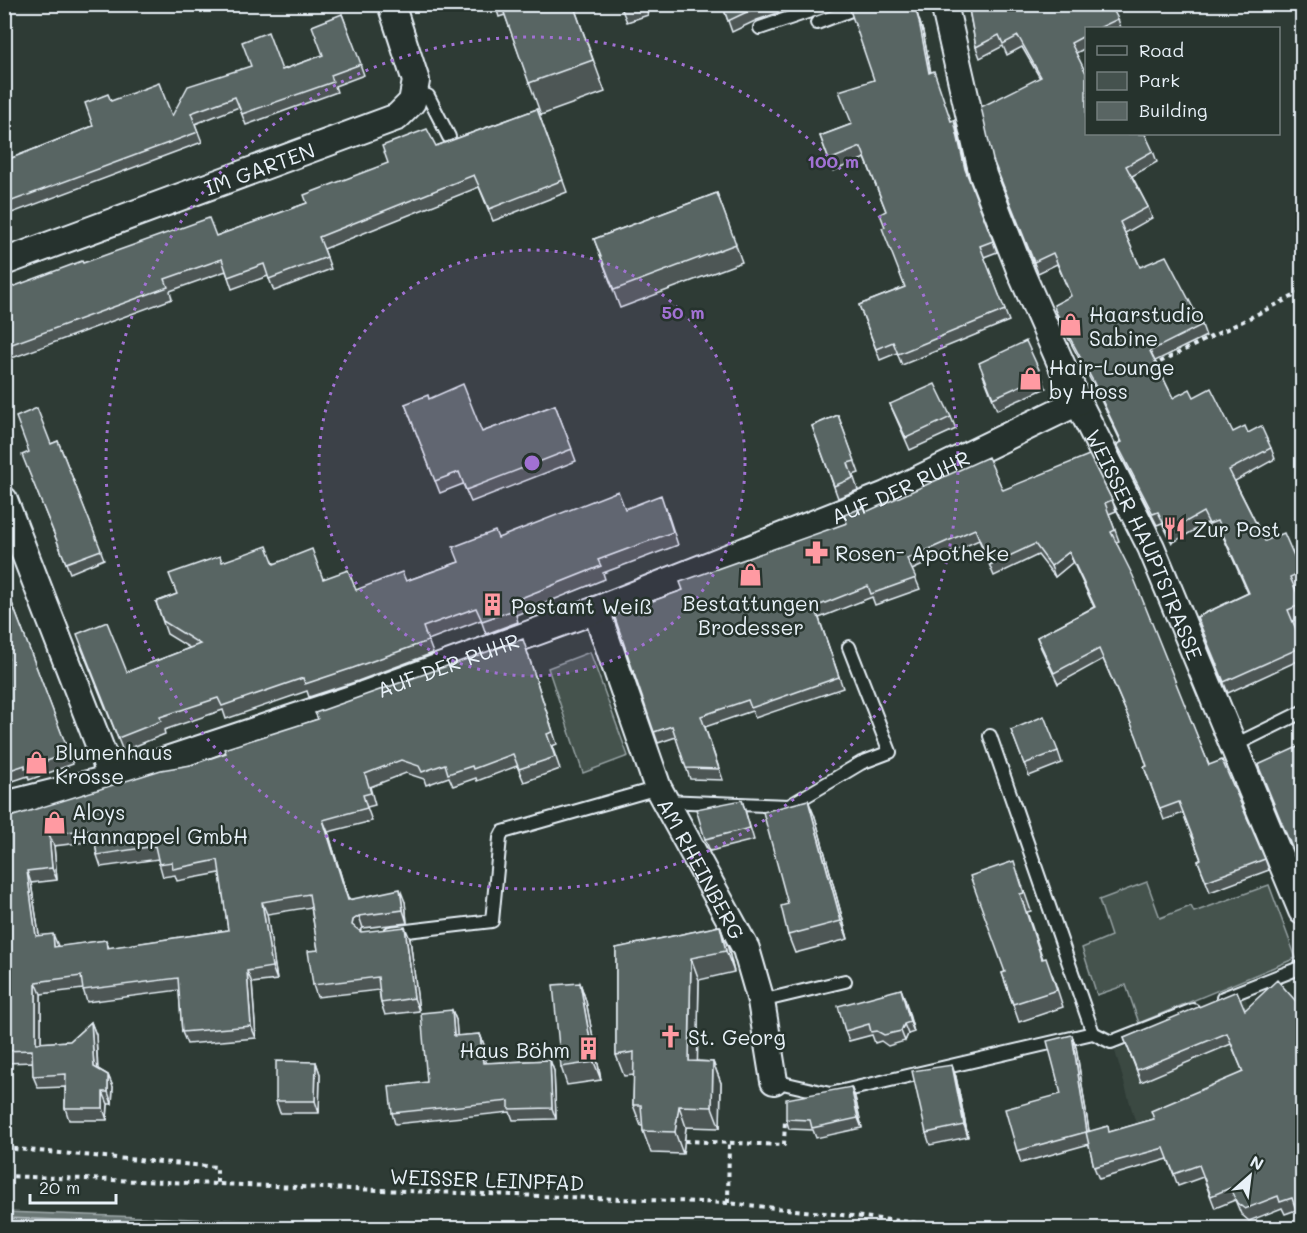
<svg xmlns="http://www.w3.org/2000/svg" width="1307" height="1233" viewBox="0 0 1307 1233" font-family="Mali,sans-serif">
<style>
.built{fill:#3b4843}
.green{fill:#45524e;stroke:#96a2a3;stroke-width:1.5}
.water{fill:#6b7775;stroke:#9da8a9;stroke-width:1.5}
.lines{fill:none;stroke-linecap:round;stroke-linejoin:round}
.shore{stroke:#b6c0c4;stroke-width:1.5}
.lane-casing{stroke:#e8f1f8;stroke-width:16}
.street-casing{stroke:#e8f1f8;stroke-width:30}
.path{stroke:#e8f1f8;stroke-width:4;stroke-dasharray:4.5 4.5;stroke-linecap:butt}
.lane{stroke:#26332d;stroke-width:12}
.street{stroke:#26332d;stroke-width:26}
.wall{fill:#4d5755;stroke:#e8f1f8;stroke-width:1.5;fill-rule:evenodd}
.shaded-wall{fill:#3e4745;stroke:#e8f1f8;stroke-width:1.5}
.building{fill:#596563;stroke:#e8f1f8;stroke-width:1.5;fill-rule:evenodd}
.ring{fill:none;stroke:#a171d3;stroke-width:3;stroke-dasharray:3 6}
.labels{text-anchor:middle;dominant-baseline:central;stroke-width:5;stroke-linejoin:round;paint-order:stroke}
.street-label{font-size:21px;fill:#e8f1f8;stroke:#26332d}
.poi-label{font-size:21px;fill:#e8f1f8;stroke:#26332d;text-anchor:start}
.centre{fill:#a171d3;stroke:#26332d;stroke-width:3}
.ring-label{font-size:18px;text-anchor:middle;font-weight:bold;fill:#a171d3;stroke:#26332d;stroke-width:5;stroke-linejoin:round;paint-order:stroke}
</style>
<rect width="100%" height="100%" fill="#2e3b35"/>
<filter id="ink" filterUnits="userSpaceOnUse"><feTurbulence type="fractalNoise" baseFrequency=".0167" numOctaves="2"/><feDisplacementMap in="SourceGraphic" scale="12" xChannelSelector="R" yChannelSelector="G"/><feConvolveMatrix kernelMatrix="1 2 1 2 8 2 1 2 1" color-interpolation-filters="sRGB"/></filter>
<g filter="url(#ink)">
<path class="built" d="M 1245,997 L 1277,1071 L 1138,1131 L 1115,1051 Z"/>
<g class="green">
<path d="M 590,652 L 628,756 L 583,773 L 548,668 Z"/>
<path d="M 1147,882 L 1160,918 L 1191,906 L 1194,912 L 1269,885 L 1296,958 L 1139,1023 L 1126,985 L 1097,995 L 1082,948 L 1111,936 L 1099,900 Z"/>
</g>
<path class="water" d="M 5,1212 L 443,1228 L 5,1228 Z"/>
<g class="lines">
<g class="shore">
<path d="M 4,1218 L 282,1228"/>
<path d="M 4,1226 L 81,1228"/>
</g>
<defs>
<g id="lane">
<path d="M 817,23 L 867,4"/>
<path d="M 760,28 L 831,4"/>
<path d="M 414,90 L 428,96 L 449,137"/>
<path d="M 990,736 L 1093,1033"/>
<path d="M 1233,746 L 1302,712"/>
<path d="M 664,801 L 789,806 L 861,763 L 890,752 L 849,647"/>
<path d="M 390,933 L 492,921 L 500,838 L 503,832 L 658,788"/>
<path d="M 1223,998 L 1302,967"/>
<path d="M 761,1001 L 845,981"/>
<path d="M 774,1081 L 830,1094 L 1093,1033 L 1111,1042 L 1193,1010"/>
</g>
<g id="street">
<path id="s1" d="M 944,4 L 983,175 L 1022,275 L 1078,402 L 1151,547 L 1302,911"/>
<path id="s2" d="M 4,262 L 397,117 L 412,102 L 416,81 L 391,4"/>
<path d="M 4,500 L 112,778"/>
<path id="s3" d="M 596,610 L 658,788 L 746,949 L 761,1001 L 774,1081"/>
<path id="s4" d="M 4,805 L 112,778 L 363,695 L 596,610 L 886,495 L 1078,402"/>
</g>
</defs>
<use href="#lane" class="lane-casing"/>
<use href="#street" class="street-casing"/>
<g class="path">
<path d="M 1152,366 L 1302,292"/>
<path d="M 685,1141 L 784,1145 L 785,1119"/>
<path d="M 4,1148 L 217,1167 L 217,1184"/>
<path d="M 4,1176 L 728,1203 L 967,1228"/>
<path d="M 728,1203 L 729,1142"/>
</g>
<use href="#lane" class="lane"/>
<use href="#street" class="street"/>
</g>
<g class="wall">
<path d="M 495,4 L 573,4 L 605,92 L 541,115 L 505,15 L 499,17 Z"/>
<path d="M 645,4 L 648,15 L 627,22 L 620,5 Z"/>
<path d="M 722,4 L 804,4 L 757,20 L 732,32 Z"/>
<path d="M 914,4 L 923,32 L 931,73 L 951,121 L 958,131 L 969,178 L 997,252 L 984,257 L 1009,321 L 902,365 L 897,353 L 880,360 L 859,305 L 905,287 L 885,227 L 886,211 L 865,158 L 833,171 L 820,136 L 852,124 Z"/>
<path d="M 968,4 L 1118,19 L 1121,28 L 1086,28 L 1086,48 L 1076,53 L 1086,134 L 1153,151 L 1157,162 L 1132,176 L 1148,207 L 1152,218 L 1125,233 L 1140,267 L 1202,325 L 1206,336 L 1155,361 L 1173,398 L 1194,397 L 1233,432 L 1248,433 L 1271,448 L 1275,459 L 1235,481 L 1265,541 L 1301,572 L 1302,575 L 1302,584 L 1295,588 L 1302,605 L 1302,617 L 1293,621 L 1302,644 L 1302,659 L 1228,693 L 1197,617 L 1248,593 L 1221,532 L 1213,535 L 1207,523 L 1172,543 L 1162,523 L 1157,525 L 1121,455 L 1117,444 L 1121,442 L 1097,392 L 1059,321 L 1055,310 L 1071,296 L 1057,264 L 1038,273 L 993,160 L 1040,78 L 1022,47 L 1007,55 L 1003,46 L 980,58 L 976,47 Z"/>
<path d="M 342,14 L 364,75 L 335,86 L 337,92 L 246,125 L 239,107 L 195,124 L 202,142 L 4,216 L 4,161 L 93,126 L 111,101 L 172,116 L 282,70 L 323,55 Z"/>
<path d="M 537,109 L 567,192 L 493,221 L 479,187 L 324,249 L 331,269 L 274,291 L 268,276 L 232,289 L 226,271 L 170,291 L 172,299 L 4,361 L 4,290 L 83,263 L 216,236 L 307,203 L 436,146 Z"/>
<path d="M 717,193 L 742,262 L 620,308 L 594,239 Z"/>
<path d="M 983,375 L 1042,376 L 1046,388 L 997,410 Z"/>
<path d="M 429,399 L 482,432 L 555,405 L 576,461 L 471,502 L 463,484 L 440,493 L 405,404 Z"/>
<path d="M 890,404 L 951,417 L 956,429 L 910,450 Z"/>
<path d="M 838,415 L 859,473 L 853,475 L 858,490 L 838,498 L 812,426 Z"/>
<path d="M 58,441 L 104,559 L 70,573 L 26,464 L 51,444 Z"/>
<path d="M 1003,490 L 1112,500 L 1116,511 L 1109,514 L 1119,541 L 1116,542 L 1209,765 L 1265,859 L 1269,870 L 1210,892 L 1198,861 L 1201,860 L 1183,813 L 1164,820 L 1144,767 L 1147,766 L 1140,744 L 1103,659 L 1058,684 L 1041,648 L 1037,637 L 1094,607 L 1073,562 L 1055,577 L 1038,555 L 994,576 L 979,540 L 912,570 L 920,589 L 875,605 L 872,597 L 819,618 L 843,688 L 755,718 L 752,711 L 705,727 L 723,780 L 690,779 L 676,737 L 658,743 L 614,615 L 683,590 L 847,523 L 866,512 Z"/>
<path d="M 666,508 L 678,545 L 603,573 L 605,579 L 516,615 L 518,622 L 486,634 L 481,620 L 428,640 L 433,653 L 358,681 L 309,697 L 307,691 L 226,719 L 223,710 L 164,730 L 165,734 L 123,751 L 81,647 L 127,672 L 190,648 L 167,634 L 156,602 L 177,594 L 222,562 L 274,563 L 356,590 L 406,581 L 459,562 L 498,538 L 625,509 Z"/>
<path d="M 7,590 L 73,764 L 29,780 L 28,776 L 4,784 L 4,660 L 8,659 Z"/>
<path d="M 527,651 L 557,744 L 552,746 L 560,769 L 524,782 L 517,766 L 477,781 L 476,778 L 453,786 L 449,777 L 426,785 L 424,779 L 406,773 L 370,787 L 375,805 L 367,807 L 372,821 L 328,832 L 348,899 L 405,902 L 407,923 L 363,928 L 360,931 L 361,932 L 410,939 L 419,1011 L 385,1015 L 381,1003 L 379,990 L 317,997 L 313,985 L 318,950 L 311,907 L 267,914 L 277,980 L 252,983 L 256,1038 L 187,1044 L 182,1032 L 179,990 L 87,1002 L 83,989 L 41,994 L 41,1043 L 70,1041 L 91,1022 L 96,1035 L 98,1069 L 108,1075 L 113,1087 L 112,1104 L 108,1104 L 107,1120 L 69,1120 L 65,1108 L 65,1087 L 38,1088 L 33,1076 L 33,1062 L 4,1063 L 4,819 L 191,765 L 318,719 ZM 95,841 L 97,855 L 101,867 L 158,859 L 163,877 L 175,875 L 177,881 L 220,873 L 228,930 L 109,948 L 106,940 L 58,947 L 39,935 L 31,883 L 57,880 L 54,846 Z"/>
<path d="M 1011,730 L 1058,751 L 1062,763 L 1029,776 Z"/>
<path d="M 742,800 L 754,840 L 710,851 L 705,839 Z"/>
<path d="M 815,817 L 848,939 L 795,953 L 788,935 L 788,904 Z"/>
<path d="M 1020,879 L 1031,911 L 1027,912 L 1043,959 L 1053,976 L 1063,1007 L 1019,1022 L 1002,973 L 1005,972 Z"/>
<path d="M 720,926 L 728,948 L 734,972 L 699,980 L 697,1061 L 713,1062 L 721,1083 L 720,1128 L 686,1127 L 683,1154 L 651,1153 L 643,1131 L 643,1126 L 641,1126 L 633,1105 L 634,1075 L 624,1076 L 616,1055 L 616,948 Z"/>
<path d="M 580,983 L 586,1001 L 601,1080 L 567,1085 L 561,1067 Z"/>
<path d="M 901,989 L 914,1032 L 908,1034 L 905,1041 L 888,1046 L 881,1041 L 875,1043 L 872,1035 L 849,1041 L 845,1031 Z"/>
<path d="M 1302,1008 L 1302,1228 L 1296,1210 L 1285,1214 L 1282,1208 L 1249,1221 L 1241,1214 L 1235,1200 L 1215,1208 L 1203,1177 L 1178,1186 L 1168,1159 L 1099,1179 L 1094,1167 L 1089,1144 L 1021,1163 L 1017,1151 L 1061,1094 L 1076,1047 L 1089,1131 L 1110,1132 L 1154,1119 L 1243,1072 L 1231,1044 L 1141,1082 L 1124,1038 L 1245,1010 Z"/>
<path d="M 452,1010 L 456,1020 L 457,1036 L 480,1034 L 484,1045 L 486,1063 L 550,1060 L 554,1071 L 556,1119 L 513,1120 L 510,1112 L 395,1124 L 392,1113 L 427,1082 Z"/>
<path d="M 316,1062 L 320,1074 L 319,1113 L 280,1113 L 276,1101 Z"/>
<path d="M 956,1077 L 968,1137 L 930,1145 L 926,1133 Z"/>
<path d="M 851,1087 L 855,1097 L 862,1128 L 816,1138 L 813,1130 L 789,1129 L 786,1119 Z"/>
</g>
<g class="shaded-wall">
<path d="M 914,4 L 923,32 L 933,85 L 929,73 Z"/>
<path d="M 954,120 L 958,131 L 969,180 L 965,169 Z"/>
<path d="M 1069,552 L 1073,562 L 1055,577 L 1051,566 Z"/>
<path d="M 808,800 L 815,817 L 848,939 L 841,921 Z"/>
<path d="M 323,820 L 328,832 L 352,912 L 348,900 Z"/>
<path d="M 49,834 L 54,846 L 57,880 L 52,868 Z"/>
<path d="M 27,871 L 31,883 L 41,948 L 36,936 Z"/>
<path d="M 400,889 L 405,902 L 407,923 L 403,910 Z"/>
<path d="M 262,902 L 267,914 L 277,980 L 272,967 Z"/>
<path d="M 359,916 L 363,928 L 358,932 L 352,925 L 353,920 Z"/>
<path d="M 720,926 L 728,948 L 734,972 L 726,951 Z"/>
<path d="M 405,927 L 410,939 L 419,1011 L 414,998 Z"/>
<path d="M 53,934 L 58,946 L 59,959 L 54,947 Z"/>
<path d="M 691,958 L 699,980 L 697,1083 L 689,1061 Z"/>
<path d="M 247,971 L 252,983 L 256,1038 L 251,1026 Z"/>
<path d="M 36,982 L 41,994 L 41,1055 L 36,1043 Z"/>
<path d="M 580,983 L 586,1001 L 601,1080 L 594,1062 Z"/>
<path d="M 901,989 L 905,999 L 914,1032 L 910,1022 Z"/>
<path d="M 452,1010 L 456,1020 L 458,1047 L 454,1036 Z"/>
<path d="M 91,1022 L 96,1035 L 98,1080 L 94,1067 Z"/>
<path d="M 904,1024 L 908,1034 L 905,1041 L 901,1031 Z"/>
<path d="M 480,1034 L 484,1045 L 486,1074 L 483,1063 Z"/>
<path d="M 1072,1035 L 1076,1047 L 1091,1144 L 1087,1132 Z"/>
<path d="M 550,1060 L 554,1071 L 556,1119 L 552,1108 Z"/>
<path d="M 316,1062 L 320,1074 L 319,1113 L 315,1101 Z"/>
<path d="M 713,1062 L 721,1083 L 720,1128 L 712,1107 Z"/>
<path d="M 952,1065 L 956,1077 L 968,1137 L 964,1125 Z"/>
<path d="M 108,1075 L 113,1087 L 112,1104 L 108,1092 Z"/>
<path d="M 851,1087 L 855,1097 L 862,1128 L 858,1118 Z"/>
<path d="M 103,1092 L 108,1104 L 107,1120 L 103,1108 Z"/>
<path d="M 679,1106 L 686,1127 L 683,1154 L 675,1132 Z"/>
</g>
<g class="building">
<path d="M 501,4 L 573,4 L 593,60 L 529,83 Z"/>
<path d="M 722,4 L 767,4 L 753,9 L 728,21 Z"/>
<path d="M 859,4 L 914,4 L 919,21 L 929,73 L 934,71 L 951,121 L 954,120 L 965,169 L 993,241 L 980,246 L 1005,310 L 898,354 L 893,342 L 876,349 L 859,305 L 905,287 L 882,228 L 885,227 L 880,214 L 886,211 L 861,147 L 829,160 L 820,136 L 852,124 L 839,91 L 874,80 L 850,10 Z"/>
<path d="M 968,4 L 1110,4 L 1118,19 L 1099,28 L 1086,28 L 1086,35 L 1071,43 L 1086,73 L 1086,134 L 1145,134 L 1153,151 L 1126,166 L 1148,207 L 1120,222 L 1140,267 L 1166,256 L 1202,325 L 1150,351 L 1173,398 L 1190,389 L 1194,397 L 1211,388 L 1233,432 L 1245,426 L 1248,433 L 1261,426 L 1271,448 L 1229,470 L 1265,541 L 1284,533 L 1301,572 L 1290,577 L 1302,604 L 1288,610 L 1302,644 L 1302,647 L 1224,682 L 1197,617 L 1249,593 L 1217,521 L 1209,524 L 1203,512 L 1168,532 L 1158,512 L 1153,514 L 1117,444 L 1122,442 L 1093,381 L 1055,310 L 1054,305 L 1071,296 L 1053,253 L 1034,262 L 993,160 L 981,107 L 1041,77 L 1018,36 L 1003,44 L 999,35 L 976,47 Z"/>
<path d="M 342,14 L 361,64 L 331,75 L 333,82 L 242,114 L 235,97 L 191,113 L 198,132 L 4,204 L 4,161 L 93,126 L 85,103 L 108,94 L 111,101 L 159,83 L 172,116 L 188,86 L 251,66 L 242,42 L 268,32 L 282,70 L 323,55 L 312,26 Z"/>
<path d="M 537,109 L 563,180 L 489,209 L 474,175 L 319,237 L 327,257 L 269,279 L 264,264 L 228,277 L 222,259 L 165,279 L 168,287 L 4,347 L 4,290 L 82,261 L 83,263 L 209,218 L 216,236 L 307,203 L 304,195 L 388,163 L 382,146 L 427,129 L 436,146 Z"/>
<path d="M 717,193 L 736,244 L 614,290 L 594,239 Z"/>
<path d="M 1026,341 L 1042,376 L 993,398 L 979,363 Z"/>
<path d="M 463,384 L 482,432 L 555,405 L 572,449 L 466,490 L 459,472 L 435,481 L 405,404 L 428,395 L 429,399 Z"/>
<path d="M 935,384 L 951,417 L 906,438 L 890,404 Z"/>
<path d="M 37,408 L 51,444 L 58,441 L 101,550 L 66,563 L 22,455 L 29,452 L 16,417 Z"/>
<path d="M 838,415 L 855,461 L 848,463 L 853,478 L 834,486 L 812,426 Z"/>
<path d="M 1089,455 L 1112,500 L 1105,503 L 1115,530 L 1111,532 L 1133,576 L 1209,765 L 1222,760 L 1265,859 L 1206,881 L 1198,861 L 1201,859 L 1179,802 L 1160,809 L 1144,767 L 1147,766 L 1136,735 L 1099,649 L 1054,673 L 1037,637 L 1095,607 L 1069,552 L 1051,566 L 1035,544 L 990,565 L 975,529 L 907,559 L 916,578 L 871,594 L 868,586 L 815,607 L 839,677 L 751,708 L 748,700 L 701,716 L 719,769 L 686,768 L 672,726 L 654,732 L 614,615 L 683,590 L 680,582 L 847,523 L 844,515 L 864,507 L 866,512 L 988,457 L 1003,490 Z"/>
<path d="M 618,491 L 625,509 L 661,495 L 673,532 L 598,560 L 601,566 L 511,602 L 514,610 L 482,621 L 476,608 L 423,627 L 428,641 L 353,668 L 305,684 L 303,678 L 222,706 L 218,698 L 160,717 L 161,721 L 118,738 L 77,634 L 107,622 L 127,672 L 200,644 L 163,621 L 156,602 L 177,594 L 169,574 L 220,556 L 222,562 L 267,546 L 274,564 L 312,549 L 323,579 L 348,570 L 356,590 L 402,572 L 406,581 L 459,562 L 453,547 L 495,531 L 498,538 Z"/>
<path d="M 7,590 L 69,753 L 25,769 L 25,765 L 4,772 L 4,660 L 8,659 L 4,649 L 4,591 Z"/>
<path d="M 523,639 L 553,732 L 547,734 L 555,757 L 519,769 L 513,754 L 473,769 L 472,766 L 448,774 L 445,764 L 422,772 L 419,766 L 401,760 L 365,774 L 371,793 L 363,795 L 367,808 L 323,820 L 348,900 L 400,889 L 403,910 L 359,916 L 353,920 L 352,925 L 361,932 L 405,927 L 414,998 L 381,1003 L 378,977 L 313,985 L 308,951 L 318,950 L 309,894 L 262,902 L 272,967 L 247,971 L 251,1026 L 182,1032 L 178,978 L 83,990 L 81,976 L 36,982 L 36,1043 L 70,1041 L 91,1022 L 94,1067 L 108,1075 L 108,1092 L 103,1092 L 103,1108 L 65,1108 L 66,1074 L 33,1076 L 32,1050 L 4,1051 L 4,819 L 161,770 L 191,765 L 226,753 L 224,749 L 318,719 L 315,713 ZM 93,829 L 97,855 L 155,846 L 159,864 L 172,862 L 173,869 L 218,860 L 228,930 L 107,948 L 106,940 L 54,947 L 53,934 L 36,936 L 27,871 L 52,868 L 49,834 Z"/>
<path d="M 1044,716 L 1058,751 L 1024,764 L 1011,730 Z"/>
<path d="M 1302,745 L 1302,872 L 1258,765 Z"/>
<path d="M 742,800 L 750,828 L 705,839 L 696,809 Z"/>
<path d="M 808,800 L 841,921 L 788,935 L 781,906 L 788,904 L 763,812 Z"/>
<path d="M 1014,861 L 1024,893 L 1020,894 L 1042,959 L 1046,958 L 1057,990 L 1013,1004 L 1002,973 L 1005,972 L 970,876 Z"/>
<path d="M 720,926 L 726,951 L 691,958 L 689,1061 L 713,1062 L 712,1107 L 679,1106 L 675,1132 L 643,1131 L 641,1105 L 633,1105 L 634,1052 L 616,1055 L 616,948 Z"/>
<path d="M 1277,980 L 1302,1008 L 1302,1215 L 1298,1216 L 1292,1198 L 1280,1202 L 1278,1196 L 1245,1209 L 1237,1203 L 1230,1188 L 1211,1196 L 1199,1165 L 1174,1174 L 1164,1148 L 1094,1167 L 1086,1132 L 1017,1151 L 1005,1109 L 1061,1094 L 1047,1041 L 1072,1035 L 1087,1132 L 1108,1126 L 1109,1132 L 1154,1119 L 1151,1111 L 1243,1072 L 1227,1033 L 1137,1070 L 1124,1038 L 1237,991 L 1245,1010 Z"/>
<path d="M 580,983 L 594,1062 L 561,1067 L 553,985 Z"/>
<path d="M 901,989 L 910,1022 L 904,1024 L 901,1031 L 884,1035 L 877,1031 L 871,1032 L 869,1024 L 845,1031 L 838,1006 Z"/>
<path d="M 452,1010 L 454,1036 L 480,1034 L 483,1063 L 550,1060 L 552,1108 L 509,1109 L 509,1101 L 392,1113 L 389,1087 L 427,1082 L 421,1013 Z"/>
<path d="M 276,1061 L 316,1062 L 315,1101 L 276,1101 Z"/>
<path d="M 952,1065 L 964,1125 L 926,1133 L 912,1071 Z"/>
<path d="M 851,1087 L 858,1118 L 812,1128 L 810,1120 L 786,1119 L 786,1099 Z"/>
</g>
</g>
<circle cx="532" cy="463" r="213" fill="#a171d3" fill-opacity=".12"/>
<g class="ring">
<circle cx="532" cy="463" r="213"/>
<circle cx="532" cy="463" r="426"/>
</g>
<defs>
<symbol id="shop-bare" viewBox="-9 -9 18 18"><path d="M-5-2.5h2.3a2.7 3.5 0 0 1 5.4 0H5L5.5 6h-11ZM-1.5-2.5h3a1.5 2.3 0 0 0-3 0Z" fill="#ff9aa2" stroke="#26332d" stroke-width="2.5" paint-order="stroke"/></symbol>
<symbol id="restaurant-bare" viewBox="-9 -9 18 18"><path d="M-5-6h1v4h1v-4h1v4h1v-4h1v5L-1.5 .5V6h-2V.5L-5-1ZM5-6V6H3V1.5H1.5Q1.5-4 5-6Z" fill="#ff9aa2" stroke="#26332d" stroke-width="2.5" paint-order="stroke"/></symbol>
<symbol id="pharmacy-bare" viewBox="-9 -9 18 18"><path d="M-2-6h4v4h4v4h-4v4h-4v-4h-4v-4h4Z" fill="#ff9aa2" stroke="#26332d" stroke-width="2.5" paint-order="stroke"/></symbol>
<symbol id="building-bare" viewBox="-9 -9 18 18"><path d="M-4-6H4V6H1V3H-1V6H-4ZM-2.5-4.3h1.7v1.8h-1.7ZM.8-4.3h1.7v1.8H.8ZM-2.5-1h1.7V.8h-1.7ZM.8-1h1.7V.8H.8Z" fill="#ff9aa2" stroke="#26332d" stroke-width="2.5" paint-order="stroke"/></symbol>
<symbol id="church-bare" viewBox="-9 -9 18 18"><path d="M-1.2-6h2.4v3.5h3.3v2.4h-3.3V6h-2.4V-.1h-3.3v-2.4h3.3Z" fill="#ff9aa2" stroke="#26332d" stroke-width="2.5" paint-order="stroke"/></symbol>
</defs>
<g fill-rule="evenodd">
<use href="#shop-bare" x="1054" y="308" width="33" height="33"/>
<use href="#shop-bare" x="1014" y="362" width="33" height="33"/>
<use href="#restaurant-bare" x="1158" y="512" width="33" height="33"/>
<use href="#pharmacy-bare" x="800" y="536" width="33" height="33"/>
<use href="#shop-bare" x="734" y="558" width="33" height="33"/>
<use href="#building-bare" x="476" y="588" width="33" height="33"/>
<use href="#shop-bare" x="20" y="746" width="33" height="33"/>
<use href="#shop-bare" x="38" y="806" width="33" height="33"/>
<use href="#church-bare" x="654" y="1020" width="33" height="33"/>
<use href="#building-bare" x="572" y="1032" width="33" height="33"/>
</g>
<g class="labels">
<g class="street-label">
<text stroke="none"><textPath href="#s2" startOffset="272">IM GARTEN</textPath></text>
<text stroke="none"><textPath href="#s4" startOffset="952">AUF DER RUHR</textPath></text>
<text stroke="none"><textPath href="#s1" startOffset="579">WEISSER HAUPTSTRASSE</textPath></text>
<text stroke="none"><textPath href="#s4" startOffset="466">AUF DER RUHR</textPath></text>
<text stroke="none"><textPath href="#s3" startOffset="280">AM RHEINBERG</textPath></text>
<text transform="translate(487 1179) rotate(2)">WEISSER LEINPFAD</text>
</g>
<g class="poi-label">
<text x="1089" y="313">Haarstudio<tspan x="1089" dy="24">Sabine</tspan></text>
<text x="1049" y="366">Hair-Lounge<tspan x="1049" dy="24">by Hoss</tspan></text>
<text x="1193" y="528">Zur Post</text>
<text x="835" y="552">Rosen- Apotheke</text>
<text x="751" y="602" text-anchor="middle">Bestattungen<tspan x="751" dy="24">Brodesser</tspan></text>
<text x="511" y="605">Postamt Weiß</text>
<text x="55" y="751">Blumenhaus<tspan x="55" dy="24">Krosse</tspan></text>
<text x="72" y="811">Aloys<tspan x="72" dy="24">Hannappel GmbH</tspan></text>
<text x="688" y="1036">St. Georg</text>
<text x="570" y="1049" text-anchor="end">Haus Böhm</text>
</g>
</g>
<circle cx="532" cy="463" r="9" class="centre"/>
<g class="ring-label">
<text x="833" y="168">100 m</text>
<text x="683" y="319">50 m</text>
</g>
<rect width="1307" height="1233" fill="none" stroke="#26332d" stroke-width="24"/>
<rect x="12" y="12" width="1283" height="1209" fill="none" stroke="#e8f1f8" stroke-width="2" filter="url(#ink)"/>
<rect x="1085" y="27" width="195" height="108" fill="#26332d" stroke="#747f7e" stroke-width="1.5"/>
<rect x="1097" y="46" width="30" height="9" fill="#26332d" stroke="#747f7e" stroke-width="1.5"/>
<text x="1139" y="57" font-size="18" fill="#e8f1f8">Road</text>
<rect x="1097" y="72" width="30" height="18" fill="#45524e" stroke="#747f7e" stroke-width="1.5"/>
<text x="1139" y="87" font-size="18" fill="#e8f1f8">Park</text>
<rect x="1097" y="102" width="30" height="18" fill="#596563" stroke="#747f7e" stroke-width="1.5"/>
<text x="1139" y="117" font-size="18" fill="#e8f1f8">Building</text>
<g transform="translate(1250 1176) rotate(28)" stroke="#26332d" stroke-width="4.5" paint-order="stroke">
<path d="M0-4.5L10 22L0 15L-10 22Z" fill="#e8f1f8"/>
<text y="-9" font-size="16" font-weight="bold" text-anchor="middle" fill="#e8f1f8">N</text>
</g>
<path d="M30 1194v9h86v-9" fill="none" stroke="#e8f1f8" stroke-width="3"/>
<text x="39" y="1194" font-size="18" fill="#e8f1f8" stroke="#26332d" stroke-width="4.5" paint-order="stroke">20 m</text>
</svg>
